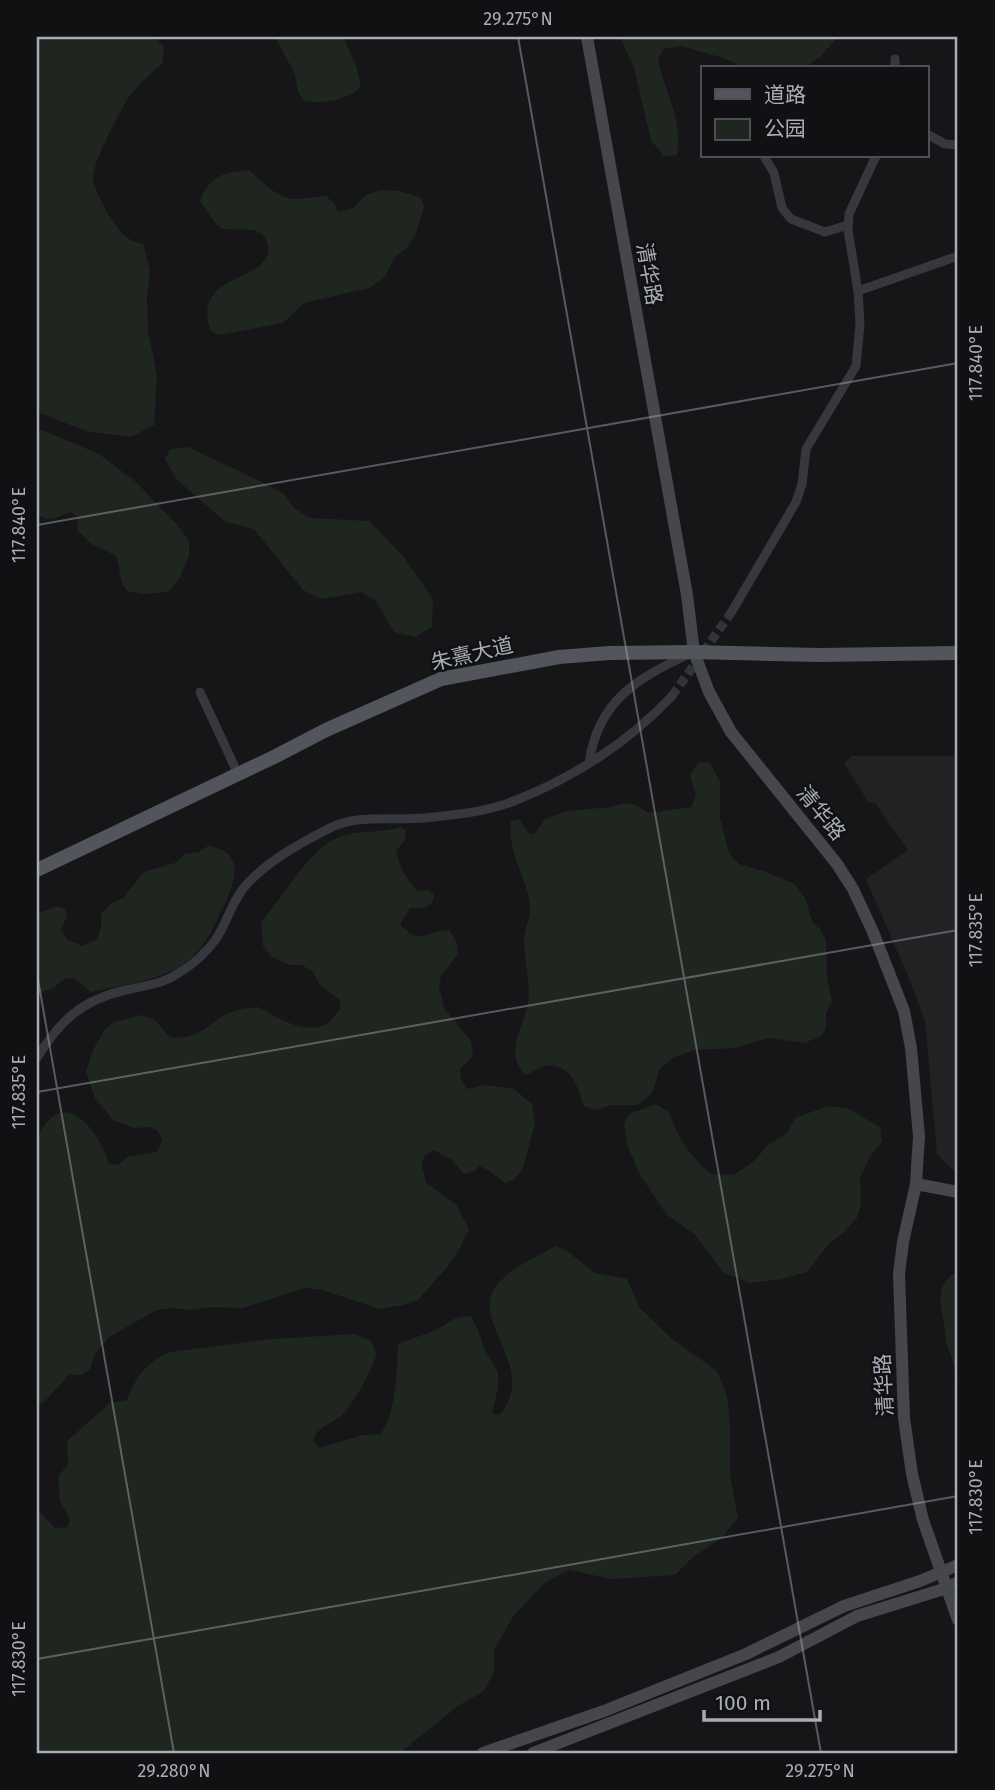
<svg xmlns="http://www.w3.org/2000/svg" width="995" height="1790" viewBox="0 0 995 1790" font-family="'Fira Sans','Noto Sans SC',sans-serif">
<style>
.built{fill:#222225}
.green{fill:#1e261f}
.lines{fill:none;stroke-linecap:round;stroke-linejoin:round}
.street-tunnel{stroke:#333438;stroke-width:9;stroke-dasharray:9 4.5;stroke-linecap:butt}
.street{stroke:#37383d;stroke-width:9}
.secondary{stroke:#45474d;stroke-width:12}
.primary{stroke:#53555c;stroke-width:14}
.ticks{fill:none;stroke:#a8adb8;stroke-width:2;stroke-opacity:0.45}
.labels{text-anchor:middle;dominant-baseline:central;stroke-width:5;stroke-linejoin:round;paint-order:stroke}
.street-label{font-size:21px;fill:#a8adb8;stroke:#111113}
.neatline{fill:none;stroke:#a8adb8;stroke-width:2.5}
.ticks-label{font-size:18px;text-anchor:middle;fill:#a8adb8}
</style>
<rect width="100%" height="100%" fill="#161618"/>
<path class="built" d="M 851,756 L 958,756 L 958,1175 L 937,1154 L 925,1021 L 911,983 L 866,879 L 908,850 L 875,803 L 869,803 L 844,764 Z"/>
<g class="green">
<path d="M 37,37 L 155,37 L 164,47 L 163,62 C 152,73 139,84 129,97 C 121,109 90,167 93,180 C 95,190 103,204 108,214 C 118,229 125,241 143,244 L 150,271 L 147,296 L 148,331 L 157,375 L 154,425 L 131,437 L 86,431 L 37,412 Z"/>
<path d="M 275,37 L 343,37 L 356,65 L 361,87 C 345,101 325,104 304,101 L 298,92 L 295,74 Z"/>
<path d="M 620,37 L 838,37 L 820,57 L 805,68 L 739,68 L 735,63 L 720,57 L 681,46 L 664,49 L 658,59 C 665,94 683,117 677,155 L 664,157 L 651,140 L 634,68 Z"/>
<path d="M 249,170 C 263,182 277,199 297,199 C 307,199 316,196 326,196 L 334,203 L 338,212 L 354,208 C 368,184 398,188 421,198 L 424,207 L 415,236 L 406,249 L 395,257 L 385,277 L 369,288 L 304,303 L 283,323 L 219,335 L 211,331 C 189,273 271,282 268,248 C 266,219 230,235 219,227 C 212,221 206,208 200,201 C 209,176 224,172 249,170 Z"/>
<path d="M 37,428 L 99,454 L 136,482 L 180,528 L 189,542 L 189,556 L 179,579 L 168,592 L 145,594 L 127,591 C 118,579 121,569 116,556 L 92,544 L 78,531 L 77,516 L 70,512 C 58,518 48,523 37,514 Z"/>
<path d="M 188,447 L 270,486 L 284,494 L 294,508 L 310,518 L 369,521 L 403,556 L 433,599 L 432,627 L 415,637 L 394,632 L 376,601 L 361,592 L 321,599 L 303,590 L 254,529 L 226,522 L 176,479 L 165,459 L 170,449 Z"/>
<path d="M 710,762 L 720,782 L 720,818 L 729,853 L 739,864 L 763,871 L 795,884 L 805,898 L 813,923 L 820,929 L 826,940 L 827,978 L 832,1001 L 826,1013 L 826,1029 L 820,1037 L 804,1043 L 769,1038 L 735,1048 L 695,1050 L 674,1057 L 660,1069 L 652,1093 L 638,1105 L 611,1105 L 596,1110 L 584,1106 C 578,1088 571,1062 545,1066 C 537,1067 534,1073 525,1075 C 501,1048 528,1025 529,994 C 529,977 524,959 524,941 C 524,930 530,920 530,909 C 529,877 507,857 511,821 L 519,819 L 528,833 L 534,834 L 545,819 L 567,811 L 611,807 L 625,803 L 636,805 L 648,813 L 691,807 L 696,795 L 690,775 L 698,763 Z"/>
<path d="M 401,827 L 406,830 L 405,840 L 396,851 C 400,867 406,880 418,891 L 428,890 L 434,895 L 432,903 L 424,908 L 410,908 L 400,924 C 418,946 426,931 449,930 L 456,941 L 458,954 L 441,976 L 439,987 L 444,1008 L 471,1041 L 473,1056 L 460,1069 L 461,1079 L 467,1089 L 486,1085 L 514,1089 L 532,1104 L 535,1123 L 523,1169 L 513,1180 L 505,1183 L 488,1170 L 479,1166 L 475,1171 L 464,1174 L 451,1159 L 433,1150 L 424,1156 L 422,1165 L 426,1183 L 456,1204 L 469,1229 L 459,1250 L 449,1265 L 418,1300 L 403,1305 L 380,1309 L 322,1290 L 305,1288 L 243,1308 L 212,1307 L 191,1310 L 172,1308 L 157,1310 L 109,1337 L 95,1354 L 90,1369 L 82,1375 L 69,1375 L 44,1402 L 37,1405 L 37,1138 C 40,1133 44,1124 49,1120 C 76,1094 103,1143 109,1164 L 118,1165 L 127,1157 L 157,1152 L 162,1140 L 158,1131 L 149,1127 L 134,1128 L 113,1120 L 95,1098 L 86,1071 L 93,1050 L 105,1029 L 114,1022 L 142,1015 L 155,1020 L 170,1037 C 201,1041 206,1023 231,1012 C 239,1009 249,1008 258,1007 C 277,1017 301,1034 324,1025 C 330,1023 336,1014 340,1009 L 340,1000 L 320,985 L 313,972 L 302,965 L 290,965 L 272,957 L 263,946 L 261,922 C 284,897 306,852 337,838 C 357,829 380,834 401,827 Z"/>
<path d="M 208,846 C 250,852 233,888 220,913 C 211,933 202,952 183,964 C 157,982 121,985 91,992 L 75,979 L 66,978 L 52,989 L 37,993 L 37,914 L 56,906 L 65,909 L 67,917 L 61,929 L 66,939 L 82,946 L 97,940 L 101,927 L 101,914 L 110,904 L 123,898 L 144,872 L 175,863 L 185,854 L 199,852 Z"/>
<path d="M 656,1104 L 669,1112 C 678,1138 690,1156 711,1174 L 733,1175 L 754,1161 L 769,1144 L 786,1134 L 795,1118 L 828,1106 L 847,1108 L 880,1127 L 882,1141 L 870,1157 L 860,1178 L 861,1204 L 857,1218 L 844,1232 L 828,1245 L 807,1272 L 781,1279 L 750,1283 L 724,1273 L 695,1235 L 666,1214 L 639,1173 L 627,1144 L 624,1124 L 629,1114 Z"/>
<path d="M 555,1246 L 567,1251 L 595,1273 L 627,1279 L 640,1308 L 671,1338 L 717,1371 L 727,1396 L 730,1424 L 730,1475 L 738,1517 L 722,1538 L 693,1557 L 675,1575 L 611,1579 L 569,1570 L 546,1582 L 514,1615 L 494,1650 L 494,1672 L 484,1691 L 458,1706 L 400,1753 L 37,1753 L 37,1509 L 55,1528 L 67,1527 L 70,1520 L 60,1501 L 58,1477 L 68,1464 L 67,1441 L 110,1403 L 127,1400 C 136,1376 147,1362 170,1352 L 271,1339 L 355,1334 L 371,1341 L 377,1354 C 369,1374 359,1395 345,1412 C 335,1424 318,1424 313,1441 L 319,1448 L 363,1435 L 381,1434 C 397,1408 396,1375 398,1345 C 410,1338 422,1336 435,1330 C 453,1322 447,1318 471,1316 L 478,1330 L 484,1348 L 498,1373 L 498,1388 L 492,1414 L 499,1415 C 541,1368 467,1322 497,1285 C 511,1267 537,1257 555,1246 Z"/>
<path d="M 958,1271 L 958,1403 C 951,1388 957,1385 955,1371 C 954,1361 950,1354 947,1345 C 945,1338 945,1330 944,1323 C 940,1301 935,1284 958,1271 Z"/>
</g>
<g class="lines">
<path class="street-tunnel" d="M 672,696 L 731,613"/>
<g class="street">
<path d="M 895,68 L 895,59"/>
<path d="M 927,134 L 945,144 L 958,145"/>
<path d="M 764,156 L 774,173 L 782,208 L 791,219 L 825,232 L 848,225"/>
<path d="M 858,291 L 848,230 L 849,214 L 876,156"/>
<path d="M 731,613 L 796,502 L 802,484 L 806,449 L 856,366 L 860,324 L 858,291 L 958,256"/>
<path d="M 200,692 L 238,774"/>
<path d="M 589,763 C 598,701 636,679 689,654"/>
<path d="M 37,1058 C 60,1020 82,1000 126,990 C 143,986 162,984 177,974 C 191,966 206,953 216,939 C 228,921 232,900 247,884 C 268,861 299,844 326,830 C 356,813 392,821 425,818 C 454,815 487,812 514,801 C 573,778 629,742 672,696"/>
</g>
<g class="secondary">
<path d="M 587,37 L 687,595 L 694,652 L 709,692 L 731,732 L 837,864 L 853,889 L 873,932 L 904,1011 L 911,1048 L 919,1136 L 916,1184 L 903,1242 L 899,1274 L 904,1418 L 912,1474 L 923,1520 L 958,1620"/>
<path d="M 916,1184 L 958,1192"/>
<path d="M 483,1753 L 604,1711 L 746,1654 L 844,1606 L 920,1581 L 958,1565"/>
<path d="M 533,1753 L 779,1657 L 857,1616 L 947,1588 L 958,1582"/>
</g>
<path class="primary" d="M 37,870 L 276,756 L 326,730 L 441,679 L 559,657 L 609,653 L 694,652 L 819,655 L 958,653"/>
</g>
<path class="ticks" d="M 518,37 L 821,1753M 37,525 L 958,363M 37,974 L 174,1753M 37,1092 L 958,930M 37,1659 L 958,1496"/>
<g class="labels">
<g class="street-label">
<text transform="translate(649 274) rotate(80)">清华路</text>
<text transform="translate(472 654) rotate(-13)">朱熹大道</text>
<text transform="translate(821 813) rotate(51)">清华路</text>
<text transform="translate(884 1385) rotate(-93)">清华路</text>
</g>
</g>
<rect width="995" height="1790" fill="none" stroke="#111113" stroke-width="77"/>
<rect x="701" y="66" width="228" height="91" fill="#111113" stroke="#4d4f55" stroke-width="2"/>
<rect x="715" y="89" width="35" height="10" fill="#53555c" stroke="#4d4f55" stroke-width="2"/>
<text x="764" y="102" font-size="21" fill="#a8adb8">道路</text>
<rect x="715" y="119" width="35" height="21" fill="#1e261f" stroke="#4d4f55" stroke-width="2"/>
<text x="764" y="136" font-size="21" fill="#a8adb8">公园</text>
<path d="M704 1710v10h116v-10" fill="none" stroke="#a8adb8" stroke-width="3.5"/>
<text x="715" y="1710" font-size="21" fill="#a8adb8" stroke="#111113" stroke-width="5" paint-order="stroke">100 m</text>
<rect x="38" y="38" width="918" height="1714" class="neatline"/>
<g class="ticks-label">
<text x="518" y="25">29.275°N</text>
<text transform="translate(976 363) rotate(-90)" y="6">117.840°E</text>
<text transform="translate(19 525) rotate(-90)" y="6">117.840°E</text>
<text transform="translate(976 930) rotate(-90)" y="6">117.835°E</text>
<text transform="translate(19 1092) rotate(-90)" y="6">117.835°E</text>
<text transform="translate(976 1497) rotate(-90)" y="6">117.830°E</text>
<text transform="translate(19 1659) rotate(-90)" y="6">117.830°E</text>
<text x="174" y="1777">29.280°N</text>
<text x="820" y="1777">29.275°N</text>
</g>
</svg>
